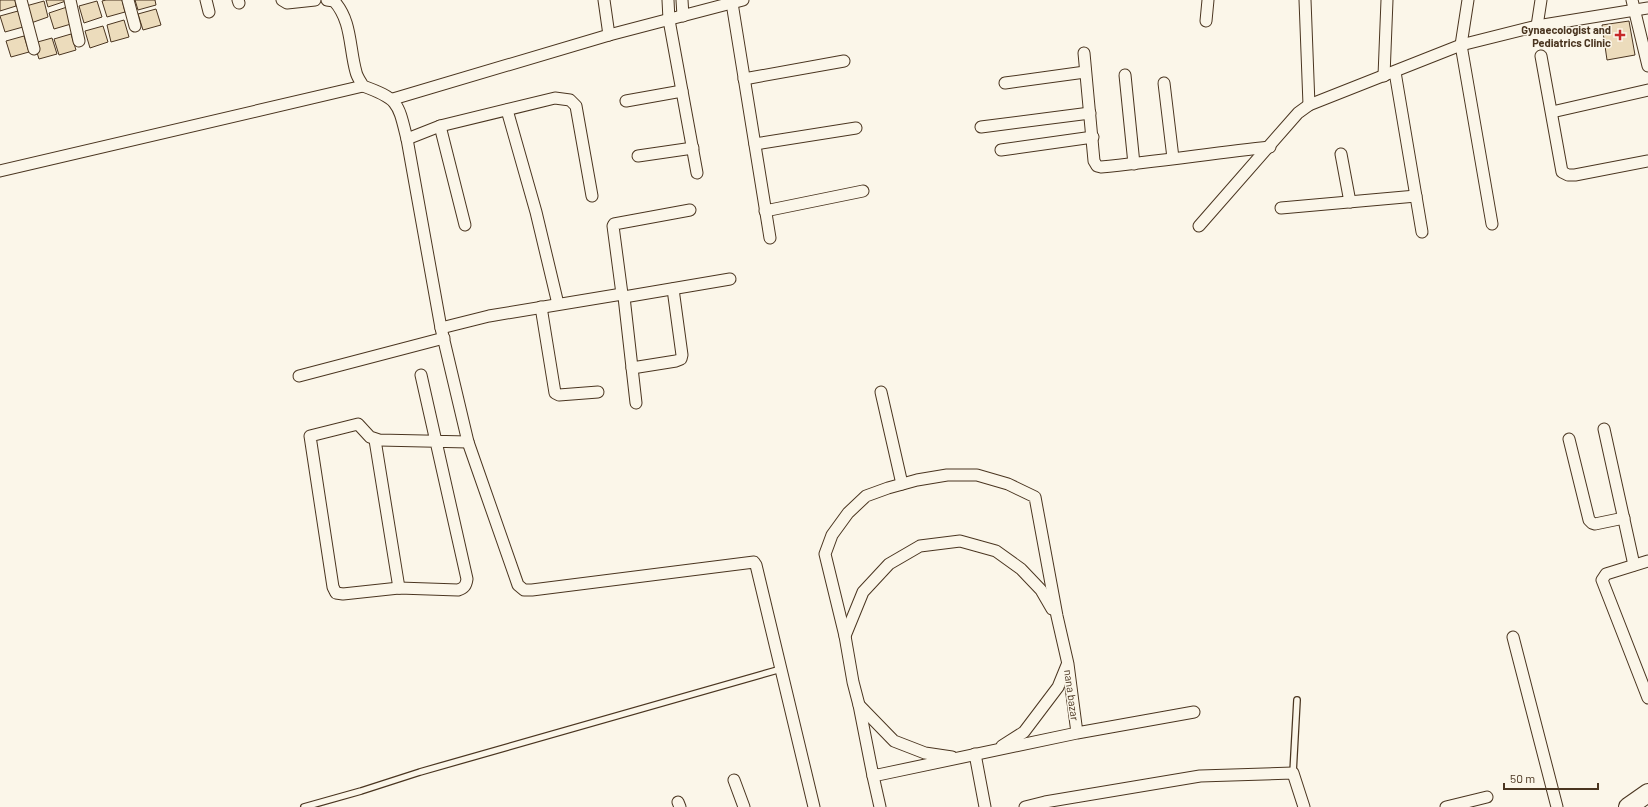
<svg xmlns="http://www.w3.org/2000/svg" width="1648" height="807" viewBox="0 0 1648 807" font-family="Barlow,sans-serif">
<style>
.building{fill:#ecdcbc;stroke:#4a3520}
.lines{fill:none;stroke-linecap:round;stroke-linejoin:round}
.service-casing{stroke:#4a3520;stroke-width:8}
.minor-casing{stroke:#4a3520;stroke-width:13}
.primary-casing{stroke:#4a3520;stroke-width:20}
.service{stroke:#fbf6e9;stroke-width:5.5}
.minor{stroke:#fbf6e9;stroke-width:11}
.primary{stroke:#fbf6e9;stroke-width:18}
.poi-dot{fill:#c62828;stroke:#fbf6e9;stroke-width:1.5}
.labels{text-anchor:middle;dominant-baseline:central;stroke-width:3;stroke-linejoin:round;paint-order:stroke}
.poi-label{font-size:11px;font-weight:bold;fill:#4a3520;stroke:#fbf6e9;text-anchor:end}
.street-label{font-size:11px;fill:#4a3520;stroke:#fbf6e9}
</style>
<rect width="100%" height="100%" fill="#fbf6e9"/>
<g class="building">
<path d="M 0,0 L 15,0 L 16,6 L 0,11 Z"/>
<path d="M 46,0 L 66,0 L 66,1 L 48,7 Z"/>
<path d="M 106,0 L 122,0 L 125,12 L 107,17 L 102,1 Z"/>
<path d="M 135,0 L 155,0 L 156,5 L 138,10 Z"/>
<path d="M 44,1 L 48,17 L 31,23 L 26,6 Z"/>
<path d="M 97,1 L 102,17 L 84,23 L 79,6 Z"/>
<path d="M 67,7 L 71,24 L 54,29 L 49,13 Z"/>
<path d="M 156,9 L 161,25 L 143,30 L 138,14 Z"/>
<path d="M 18,11 L 23,27 L 5,32 L 0,16 Z"/>
<path d="M 124,20 L 129,37 L 111,42 L 107,25 Z"/>
<path d="M 1629,21 L 1635,55 L 1607,60 L 1602,25 Z"/>
<path d="M 103,26 L 108,42 L 90,48 L 85,31 Z"/>
<path d="M 71,34 L 76,50 L 59,55 L 54,39 Z"/>
<path d="M 24,36 L 29,52 L 11,57 L 6,41 Z"/>
<path d="M 52,38 L 57,54 L 39,59 L 34,43 Z"/>
</g>
<g class="lines">
<defs>
<g id="service">
<path d="M 1293,773 L 1297,700"/>
<path d="M 304,807 L 361,791 L 420,772 L 781,669"/>
</g>
<g id="minor">
<path d="M 21,0 L 34,49"/>
<path d="M 70,0 L 79,41"/>
<path d="M 128,0 L 135,26"/>
<path d="M 206,0 L 209,12"/>
<path d="M 238,0 L 239,3"/>
<path d="M 282,0 L 287,3 L 315,0"/>
<path d="M 327,0 L 334,1 C 352,21 349,47 356,72 C 357,77 361,82 363,86 C 399,99 398,103 407,139 L 441,328 L 468,442 L 518,585 L 524,590 L 532,590 L 754,562 L 756,565 L 814,807"/>
<path d="M 604,0 L 609,35"/>
<path d="M 668,0 L 669,20 L 697,173"/>
<path d="M 682,0 L 683,16"/>
<path d="M 1305,0 L 1309,105"/>
<path d="M 1468,0 L 1461,45 L 1492,224"/>
<path d="M 1632,0 L 1648,66"/>
<path d="M 732,3 L 770,238"/>
<path d="M 1206,21 L 1208,0"/>
<path d="M 1537,26 L 1541,0"/>
<path d="M 1084,53 L 1094,161 L 1097,166 L 1101,167 C 1157,162 1213,153 1270,147"/>
<path d="M 1541,56 L 1562,172 L 1568,175 L 1575,175 L 1648,161"/>
<path d="M 1395,72 L 1422,232"/>
<path d="M 1125,75 L 1134,164"/>
<path d="M 1384,76 L 1387,0"/>
<path d="M 744,79 L 844,61"/>
<path d="M 1005,83 L 1085,72"/>
<path d="M 1164,83 L 1173,158"/>
<path d="M 393,99 L 609,35 L 743,0"/>
<path d="M 626,101 L 682,91"/>
<path d="M 507,110 L 536,212 L 558,304"/>
<path d="M 1552,112 L 1648,90"/>
<path d="M 440,126 L 465,225"/>
<path d="M 981,127 L 1090,113"/>
<path d="M 407,139 L 440,126 L 555,98 L 570,100 L 576,106 L 592,196"/>
<path d="M 755,144 L 856,128"/>
<path d="M 1001,150 L 1093,137"/>
<path d="M 1341,154 L 1350,202"/>
<path d="M 638,156 L 693,148"/>
<path d="M 0,171 L 363,86"/>
<path d="M 1281,208 L 1416,196"/>
<path d="M 765,211 L 863,191"/>
<path d="M 1199,226 L 1298,113 L 1309,105 L 1461,45 L 1537,26 L 1648,8"/>
<path d="M 622,294 L 613,226 L 614,224 L 690,210"/>
<path d="M 624,297 L 730,279"/>
<path d="M 541,307 L 555,393 L 559,395 L 598,392"/>
<path d="M 441,328 L 489,316 L 622,294 L 624,297 L 636,403"/>
<path d="M 632,368 L 676,361 L 681,359 L 682,355 L 673,289"/>
<path d="M 421,375 L 467,579 C 466,586 464,588 458,590 L 399,588 L 343,594 L 336,593 L 333,587 L 310,436 L 358,424 L 370,437 L 379,440 L 468,442"/>
<path d="M 299,376 L 444,338"/>
<path d="M 881,392 L 902,484"/>
<path d="M 1604,429 L 1634,565"/>
<path d="M 1569,439 L 1589,520 L 1592,523 L 1595,524 L 1624,518"/>
<path d="M 375,440 L 399,588"/>
<path d="M 1648,561 L 1606,574 L 1602,580 L 1648,698"/>
<path d="M 845,636 L 863,592 L 889,564 L 920,546 L 960,541 L 996,551 L 1021,569 L 1041,590 L 1052,609"/>
<path d="M 1513,637 L 1557,807"/>
<path d="M 859,705 L 894,741 L 925,753 L 952,757"/>
<path d="M 1077,733 L 1068,664 L 1057,616 L 1035,497 L 1008,484 L 977,475 L 947,475 L 917,480 L 888,488 L 866,496 L 848,513 L 832,535 L 825,554 L 845,636 L 853,682 L 859,705 L 873,776 L 1077,733 L 1194,712"/>
<path d="M 1002,746 L 1024,732 L 1058,687 L 1067,665"/>
<path d="M 975,754 L 985,807"/>
<path d="M 873,776 L 880,807"/>
<path d="M 734,780 L 744,807"/>
<path d="M 678,802 L 680,807"/>
<path d="M 1025,807 L 1045,802 L 1200,776 L 1293,773 L 1304,807"/>
<path d="M 1446,807 L 1487,797"/>
</g>
<path id="primary" d="M 1628,807 L 1648,793"/>
</defs>
<use href="#service" class="service-casing"/>
<use href="#minor" class="minor-casing"/>
<use href="#primary" class="primary-casing"/>
<use href="#service" class="service"/>
<use href="#minor" class="minor"/>
<use href="#primary" class="primary"/>
</g>
<path class="poi-dot" d="M1618 29h4v4h4v4h-4v4h-4v-4h-4v-4h4z"/>
<g class="labels">
<g class="poi-label">
<text x="1611" y="29">Gynaecologist and<tspan x="1611" dy="13">Pediatrics Clinic</tspan></text>
</g>
<g class="street-label">
<text transform="translate(1072 695) rotate(82)">nana bazar</text>
</g>
</g>
<path d="M1504 783v6h94v-6" fill="none" stroke="#4a3520" stroke-width="2"/>
<text x="1510" y="783" font-size="12" fill="#4a3520" stroke="#fbf6e9" stroke-width="3" paint-order="stroke">50 m</text>
</svg>
